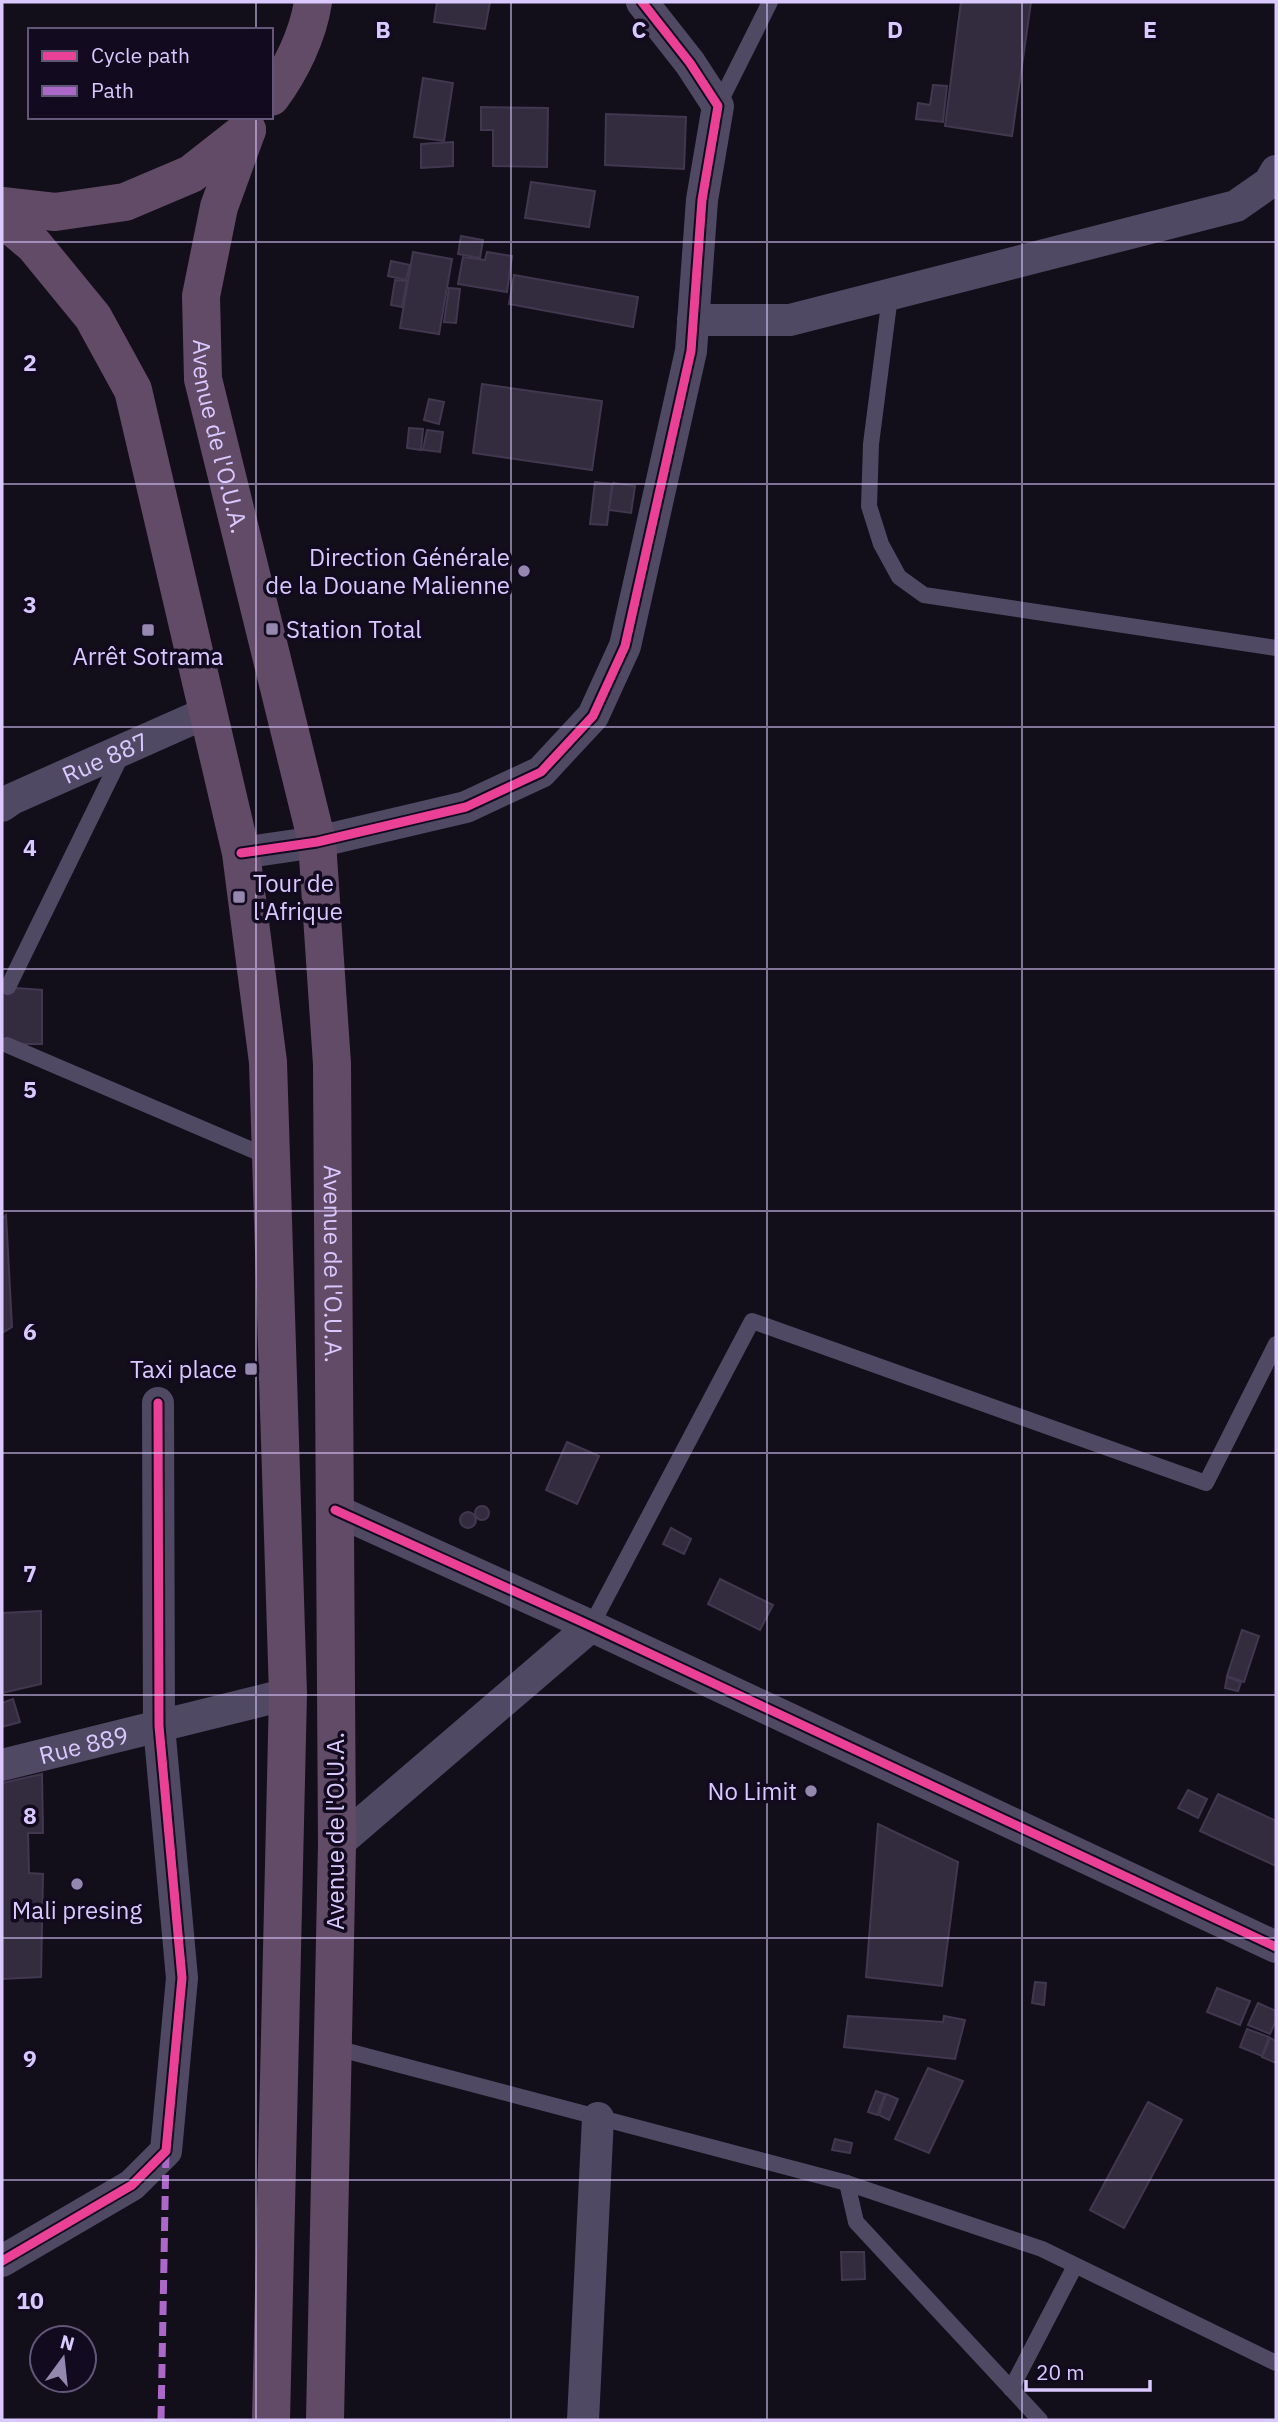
<svg xmlns="http://www.w3.org/2000/svg" width="1278" height="2422" viewBox="0 0 1278 2422" font-family="'IBM Plex Sans',sans-serif">
<style>
.building{fill:#332c3e;stroke:#413850;stroke-width:2}
.lines{fill:none;stroke-linecap:round;stroke-linejoin:round}
.service{stroke:#504964;stroke-width:16}
.minor{stroke:#504964;stroke-width:32}
.trunk{stroke:#624b67;stroke-width:38}
.quiet{stroke:#ac68c9;stroke-width:7;stroke-dasharray:14 7;stroke-linecap:butt}
.cycleway-casing{stroke:#120a1f;stroke-width:13}
.cycleway{stroke:#ea4096;stroke-width:9}
.grid{fill:none;stroke:#dac9ff;stroke-width:2;stroke-opacity:0.55}
.poi-dot{fill:#9488af;stroke:#120a1f;stroke-width:2.5}
.labels{text-anchor:middle;dominant-baseline:central;stroke-width:7;stroke-linejoin:round;paint-order:stroke}
.street-label{font-size:24px;fill:#dac9ff;stroke:#120a1f}
.poi-label{font-size:24px;fill:#dac9ff;stroke:#120a1f;text-anchor:end}
.grid-label{font-size:23px;text-anchor:middle;font-weight:bold;fill:#dac9ff;stroke:#120a1f;stroke-width:7;stroke-linejoin:round;paint-order:stroke}
</style>
<rect width="100%" height="100%" fill="#130f1a"/>
<g class="building">
<path d="M 437,2 L 490,2 L 485,29 L 434,22 Z"/>
<path d="M 961,2 L 1031,2 L 1012,136 L 945,126 Z"/>
<path d="M 423,78 L 453,83 L 444,141 L 414,137 Z"/>
<path d="M 933,85 L 947,86 L 943,122 L 916,119 L 918,103 L 930,105 Z"/>
<path d="M 481,107 L 548,108 L 547,167 L 493,166 L 493,130 L 481,130 Z"/>
<path d="M 606,114 L 686,117 L 684,169 L 605,165 Z"/>
<path d="M 453,142 L 453,166 L 421,168 L 421,144 Z"/>
<path d="M 531,182 L 595,191 L 589,227 L 525,218 Z"/>
<path d="M 461,236 L 483,240 L 480,258 L 458,254 Z"/>
<path d="M 413,252 L 452,259 L 439,334 L 400,328 Z"/>
<path d="M 487,252 L 512,256 L 507,292 L 458,284 L 463,257 L 485,260 Z"/>
<path d="M 391,261 L 410,265 L 406,280 L 388,276 Z"/>
<path d="M 514,275 L 638,297 L 633,327 L 509,304 Z"/>
<path d="M 395,280 L 407,281 L 402,307 L 391,305 Z"/>
<path d="M 449,288 L 460,289 L 456,323 L 444,322 Z"/>
<path d="M 482,384 L 602,401 L 592,470 L 473,453 Z"/>
<path d="M 429,399 L 444,402 L 439,424 L 424,420 Z"/>
<path d="M 409,428 L 423,429 L 421,450 L 407,448 Z"/>
<path d="M 427,430 L 443,432 L 440,452 L 423,450 Z"/>
<path d="M 595,482 L 612,484 L 607,525 L 590,524 Z"/>
<path d="M 613,483 L 635,486 L 631,513 L 609,510 Z"/>
<path d="M 2,987 L 42,990 L 42,1044 L 2,1044 Z"/>
<path d="M 6,1215 L 12,1327 L 2,1333 L 2,1219 Z"/>
<path d="M 567,1442 L 599,1456 L 577,1504 L 546,1490 Z"/>
<circle cx="482" cy="1513" r="7"/>
<circle cx="468" cy="1520" r="8"/>
<path d="M 671,1528 L 691,1539 L 684,1554 L 663,1544 Z"/>
<path d="M 720,1579 L 773,1605 L 760,1630 L 708,1604 Z"/>
<path d="M 41,1611 L 41,1684 L 2,1693 L 2,1613 Z"/>
<path d="M 1242,1630 L 1259,1636 L 1244,1682 L 1227,1676 Z"/>
<path d="M 1227,1677 L 1241,1682 L 1238,1691 L 1225,1688 Z"/>
<path d="M 13,1699 L 20,1722 L 2,1727 L 2,1703 Z"/>
<path d="M 42,1774 L 43,1833 L 28,1833 L 29,1873 L 43,1874 L 41,1977 L 2,1979 L 2,1783 Z"/>
<path d="M 1188,1790 L 1207,1799 L 1198,1818 L 1178,1808 Z"/>
<path d="M 1218,1794 L 1276,1821 L 1276,1866 L 1200,1831 Z"/>
<path d="M 878,1824 L 958,1862 L 942,1986 L 866,1977 Z"/>
<path d="M 1035,1982 L 1046,1983 L 1044,2005 L 1032,2003 Z"/>
<path d="M 1217,1988 L 1250,2001 L 1240,2025 L 1207,2012 Z"/>
<path d="M 1258,2003 L 1276,2011 L 1276,2020 L 1270,2034 L 1248,2025 Z"/>
<path d="M 848,2016 L 943,2022 L 944,2016 L 965,2020 L 955,2059 L 844,2047 Z"/>
<path d="M 1247,2029 L 1269,2037 L 1262,2056 L 1240,2047 Z"/>
<path d="M 1270,2038 L 1276,2041 L 1276,2063 L 1262,2057 Z"/>
<path d="M 928,2068 L 963,2081 L 929,2153 L 895,2139 Z"/>
<path d="M 876,2091 L 885,2094 L 877,2115 L 868,2112 Z"/>
<path d="M 886,2094 L 898,2099 L 889,2120 L 879,2115 Z"/>
<path d="M 1148,2102 L 1182,2120 L 1124,2228 L 1090,2210 Z"/>
<path d="M 835,2139 L 852,2143 L 850,2153 L 832,2150 Z"/>
<path d="M 841,2252 L 864,2252 L 865,2279 L 842,2280 Z"/>
</g>
<g class="lines">
<g class="service">
<path d="M 718,106 L 770,2"/>
<path d="M 890,296 L 871,444 L 869,506 L 881,544 L 899,577 L 924,595 L 1276,648"/>
<path d="M 8,987 L 122,754"/>
<path d="M 7,1045 L 271,1158"/>
<path d="M 591,1626 L 752,1321 L 1206,1483 L 1276,1344"/>
<path d="M 332,2047 L 847,2183 L 1042,2249 L 1276,2363"/>
<path d="M 847,2183 L 856,2222 L 1040,2420"/>
<path d="M 1011,2389 L 1075,2266"/>
</g>
<g class="minor">
<path d="M 693,320 L 790,320 L 1236,206 L 1269,183 L 1276,171"/>
<path id="s1" d="M 2,806 L 12,799 L 208,712"/>
<path d="M 241,853 L 317,842 L 466,807 L 541,772 L 593,716 L 625,646 L 691,351 L 702,200 L 718,106 L 690,63 L 642,2"/>
<path d="M 335,1510 L 591,1626 L 1276,1947"/>
<path id="s2" d="M 2,1765 L 288,1694"/>
<path d="M 337,1844 L 591,1626"/>
<path d="M 2,2261 L 132,2185 L 166,2151 L 182,1978 L 159,1726 L 158,1403"/>
<path d="M 583,2420 L 598,2118"/>
</g>
<g class="trunk">
<path d="M 271,97 C 291,70 308,35 313,2"/>
<path id="s3" d="M 247,130 L 219,207 L 201,296 L 203,379 L 317,842 L 332,1064 L 337,1844 L 325,2420"/>
<path d="M 2,206 L 55,212 L 125,202 L 191,174 L 247,130"/>
<path d="M 2,218 L 34,245 L 93,317 L 133,390 L 241,853 L 268,1062 L 288,1694 L 271,2420"/>
</g>
<path class="quiet" d="M 161,2420 L 166,2151"/>
<defs>
<g id="cycleway">
<path d="M 241,853 L 317,842 L 466,807 L 541,772 L 593,716 L 625,646 L 691,351 L 702,200 L 718,106 L 690,63 L 642,2"/>
<path d="M 335,1510 L 591,1626 L 1276,1947"/>
<path d="M 2,2261 L 132,2185 L 166,2151 L 182,1978 L 159,1726 L 158,1403"/>
</g>
</defs>
<use href="#cycleway" class="cycleway-casing"/>
<use href="#cycleway" class="cycleway"/>
</g>
<path class="grid" d="M 256,2 L 256,30M 511,2 L 511,2420M 767,2 L 767,2420M 1022,2 L 1022,2420M 256,117 L 256,2420M 2,242 L 1276,242M 2,484 L 1276,484M 2,727 L 1276,727M 2,969 L 1276,969M 2,1211 L 1276,1211M 2,1453 L 1276,1453M 2,1695 L 1276,1695M 2,1938 L 1276,1938M 2,2180 L 1276,2180"/>
<g class="poi-dot">
<circle cx="524" cy="571" r="7"/>
<rect x="265" y="622" width="14" height="14" rx="3.5"/>
<rect x="141" y="623" width="14" height="14" rx="3.5"/>
<rect x="232" y="890" width="14" height="14" rx="3.5"/>
<rect x="244" y="1362" width="14" height="14" rx="3.5"/>
<circle cx="811" cy="1791" r="7"/>
<circle cx="77" cy="1884" r="7"/>
</g>
<g class="labels">
<g class="street-label">
<text stroke="none"><textPath href="#s3" startOffset="315">Avenue de l'O.U.A.</textPath></text>
<text stroke="none"><textPath href="#s1" startOffset="114">Rue 887</textPath></text>
<text stroke="none"><textPath href="#s3" startOffset="1155">Avenue de l'O.U.A.</textPath></text>
<text stroke="none"><textPath href="#s2" startOffset="84">Rue 889</textPath></text>
<text transform="translate(335 1831) rotate(-90)">Avenue de l'O.U.A.</text>
</g>
<g class="poi-label">
<text x="510" y="557">Direction Générale<tspan x="510" dy="28">de la Douane Malienne</tspan></text>
<text x="286" y="629" text-anchor="start">Station Total</text>
<text x="148" y="656" text-anchor="middle">Arrêt Sotrama</text>
<text x="253" y="883" text-anchor="start">Tour de<tspan x="253" dy="28">l'Afrique</tspan></text>
<text x="237" y="1369">Taxi place</text>
<text x="797" y="1791">No Limit</text>
<text x="77" y="1910" text-anchor="middle">Mali presing</text>
</g>
</g>
<g class="grid-label">
<text x="383" y="38">B</text>
<text x="639" y="38">C</text>
<text x="895" y="38">D</text>
<text x="1150" y="38">E</text>
<text x="30" y="371">2</text>
<text x="30" y="613">3</text>
<text x="30" y="856">4</text>
<text x="30" y="1098">5</text>
<text x="30" y="1340">6</text>
<text x="30" y="1582">7</text>
<text x="30" y="1824">8</text>
<text x="30" y="2067">9</text>
<text x="30" y="2309">10</text>
</g>
<rect width="1278" height="2422" fill="none" stroke="#dac9ff" stroke-width="7"/>
<rect x="28" y="28" width="245" height="91" fill="#120a1f" stroke="#625679" stroke-width="2"/>
<rect x="42" y="51" width="35" height="10" fill="#ea4096" stroke="#625679" stroke-width="2"/>
<text x="91" y="63" font-size="21" fill="#dac9ff">Cycle path</text>
<rect x="42" y="86" width="35" height="10" fill="#ac68c9" stroke="#625679" stroke-width="2"/>
<text x="91" y="98" font-size="21" fill="#dac9ff">Path</text>
<g transform="translate(63 2359) rotate(15)"><circle r="33" fill="#120a1f" stroke="#625679" stroke-width="2"/>
<path d="M0-5L12 26L0 18L-12 26Z" fill="#9488af"/>
<text y="-10" font-size="19" font-weight="bold" text-anchor="middle" fill="#dac9ff">N</text>
</g>
<path d="M1026 2380v10h124v-10" fill="none" stroke="#dac9ff" stroke-width="3.5"/>
<text x="1036" y="2380" font-size="21" fill="#dac9ff" stroke="#120a1f" stroke-width="5" paint-order="stroke">20 m</text>
</svg>
